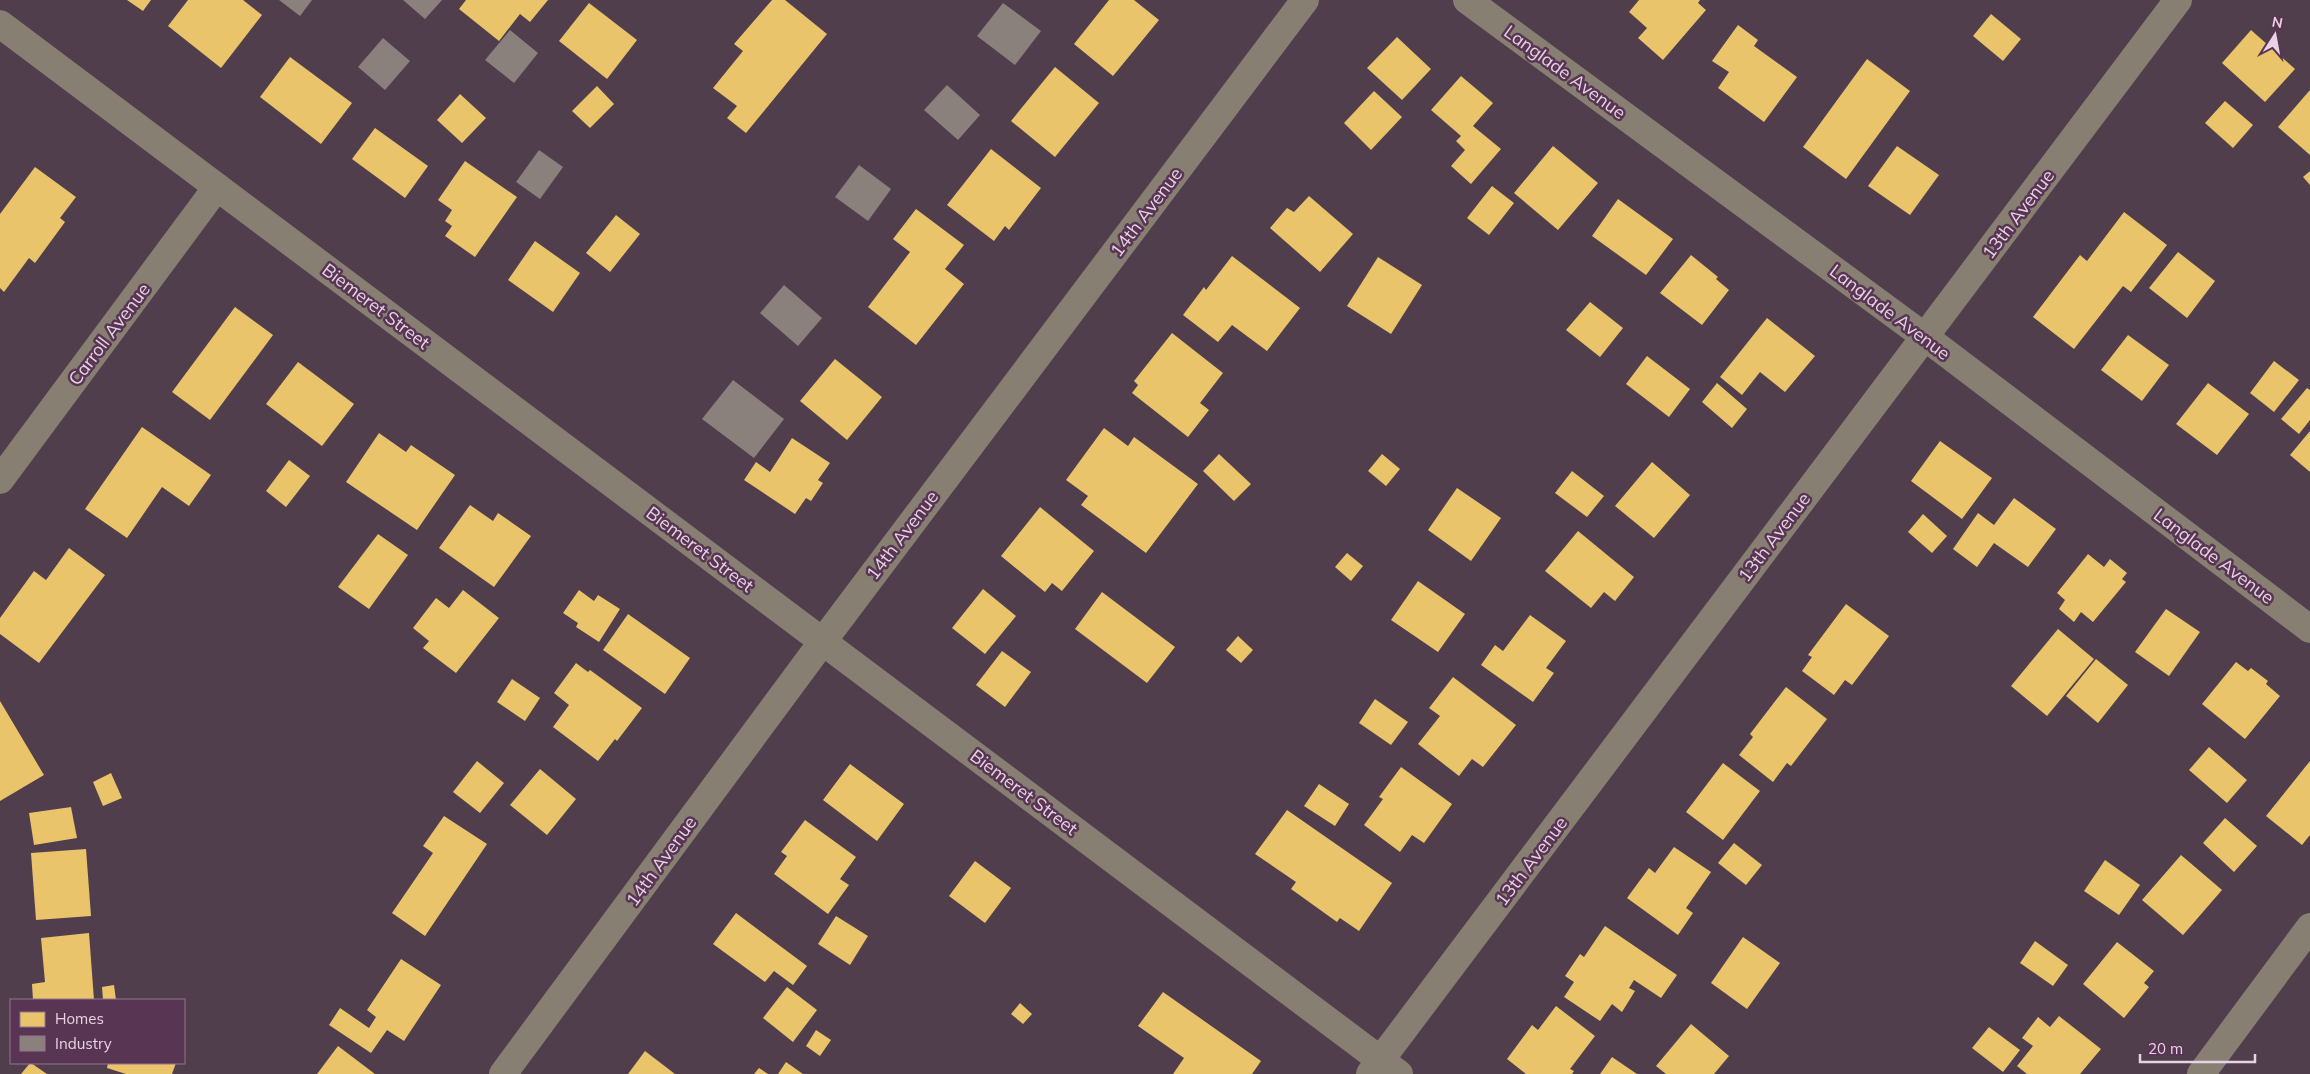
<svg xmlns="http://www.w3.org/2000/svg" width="2310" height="1074" viewBox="0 0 2310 1074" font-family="Mulish,sans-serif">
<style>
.homes{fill:#e9c46a}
.industry{fill:#8a817c}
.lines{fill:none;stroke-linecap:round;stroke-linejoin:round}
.minor{stroke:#877f72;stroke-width:28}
.labels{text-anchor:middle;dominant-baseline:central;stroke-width:5;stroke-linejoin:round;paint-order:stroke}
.street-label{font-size:18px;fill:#e8d3e4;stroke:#583653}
</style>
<rect width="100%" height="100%" fill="#503e4d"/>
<g class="homes">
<path d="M 127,0 L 151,0 L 143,11 Z"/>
<path d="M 188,0 L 243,0 L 262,15 L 221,68 L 168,26 Z"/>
<path d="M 466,0 L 548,0 L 530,22 L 520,14 L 499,41 L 459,9 Z"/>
<path d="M 772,0 L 785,0 L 827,34 L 746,133 L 727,118 L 737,106 L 713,88 L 743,51 L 734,44 Z"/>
<path d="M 1109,0 L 1134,0 L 1159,20 L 1113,76 L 1074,44 Z"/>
<path d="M 1639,0 L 1700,0 L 1698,3 L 1706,10 L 1663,60 L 1638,38 L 1647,28 L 1629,12 Z"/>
<path d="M 589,3 L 637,40 L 607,79 L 559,41 Z"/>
<path d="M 1991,14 L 2021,39 L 2003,61 L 1973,36 Z"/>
<path d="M 1738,25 L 1758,40 L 1754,46 L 1797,77 L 1764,122 L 1718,88 L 1729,72 L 1712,61 Z"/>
<path d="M 2251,30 L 2295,69 L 2265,102 L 2222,63 Z"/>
<path d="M 1397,37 L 1431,69 L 1402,100 L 1367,68 Z"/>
<path d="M 290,57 L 352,103 L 321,144 L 260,97 Z"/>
<path d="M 1867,59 L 1910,91 L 1846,179 L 1803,147 Z"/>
<path d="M 1055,67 L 1099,103 L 1055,157 L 1011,121 Z"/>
<path d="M 1461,76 L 1493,103 L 1473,126 L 1501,149 L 1471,184 L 1451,166 L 1465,150 L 1456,141 L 1461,136 L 1431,110 Z"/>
<path d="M 597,86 L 614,104 L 590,128 L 572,111 Z"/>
<path d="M 2310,90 L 2310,155 L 2278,127 Z"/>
<path d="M 1374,91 L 1402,117 L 1371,150 L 1344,123 Z"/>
<path d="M 460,94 L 486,118 L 462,143 L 437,120 Z"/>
<path d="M 2225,101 L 2253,125 L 2233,148 L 2205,123 Z"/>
<path d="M 375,128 L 428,166 L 405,198 L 352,159 Z"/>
<path d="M 1553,146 L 1598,183 L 1558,230 L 1514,193 Z"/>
<path d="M 1897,146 L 1939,175 L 1910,215 L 1868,186 Z"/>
<path d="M 991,149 L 1041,188 L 1009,230 L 1005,226 L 994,241 L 947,205 Z"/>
<path d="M 465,161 L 517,197 L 475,257 L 445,236 L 452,226 L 445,221 L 452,210 L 438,200 Z"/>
<path d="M 35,167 L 76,197 L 60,218 L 65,222 L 35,263 L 29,258 L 4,292 L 0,288 L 0,214 Z"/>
<path d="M 2310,171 L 2310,185 L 2303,177 Z"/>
<path d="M 1492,186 L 1514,203 L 1489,235 L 1467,218 Z"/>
<path d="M 1309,196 L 1353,234 L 1320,272 L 1270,228 L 1287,208 L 1294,212 Z"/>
<path d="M 1618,199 L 1673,239 L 1646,275 L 1592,236 Z"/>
<path d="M 916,209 L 964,245 L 945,269 L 964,284 L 916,345 L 868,307 L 910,252 L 893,239 Z"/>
<path d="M 2124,212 L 2167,245 L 2131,292 L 2123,286 L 2074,349 L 2033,317 L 2080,255 L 2087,261 Z"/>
<path d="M 616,215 L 640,234 L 610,272 L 586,253 Z"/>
<path d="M 535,241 L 580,273 L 553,312 L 508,280 Z"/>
<path d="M 2178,252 L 2215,281 L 2187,318 L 2149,288 Z"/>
<path d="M 1691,255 L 1718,277 L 1716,279 L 1729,290 L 1702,325 L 1660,293 Z"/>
<path d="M 1232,256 L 1300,308 L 1267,351 L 1232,325 L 1218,342 L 1183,315 L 1204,287 L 1206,290 Z"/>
<path d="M 1378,257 L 1422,285 L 1391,334 L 1347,306 Z"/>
<path d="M 1590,302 L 1623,328 L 1600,357 L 1566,330 Z"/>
<path d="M 235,307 L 273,335 L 210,420 L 172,392 Z"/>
<path d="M 1767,318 L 1815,356 L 1785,392 L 1760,372 L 1742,395 L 1720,377 Z"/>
<path d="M 1172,333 L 1223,373 L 1200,403 L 1209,410 L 1188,437 L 1132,393 L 1138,385 L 1134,381 Z"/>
<path d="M 2128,335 L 2169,365 L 2142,401 L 2101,370 Z"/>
<path d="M 1647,356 L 1690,389 L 1669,417 L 1626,384 Z"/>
<path d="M 835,359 L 882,397 L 847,440 L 800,401 Z"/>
<path d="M 2274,361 L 2299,380 L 2274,412 L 2250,393 Z"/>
<path d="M 298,362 L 354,404 L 322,446 L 266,404 Z"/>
<path d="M 1717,383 L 1747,409 L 1732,428 L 1702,402 Z"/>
<path d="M 2208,383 L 2249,414 L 2217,455 L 2176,424 Z"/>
<path d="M 2307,388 L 2310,390 L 2310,420 L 2299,434 L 2281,419 Z"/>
<path d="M 142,427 L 211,475 L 189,506 L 162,487 L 127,538 L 85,509 Z"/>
<path d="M 1104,428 L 1128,446 L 1134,437 L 1198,484 L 1146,553 L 1081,505 L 1088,496 L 1066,480 Z"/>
<path d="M 2310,431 L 2310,472 L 2290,455 Z"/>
<path d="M 379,433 L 406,452 L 411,445 L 455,475 L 417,530 L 346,482 Z"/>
<path d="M 792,438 L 830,463 L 818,480 L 823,483 L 811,501 L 806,498 L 795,514 L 744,480 L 756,462 L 770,472 Z"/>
<path d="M 1940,441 L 1992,478 L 1962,519 L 1911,481 Z"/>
<path d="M 1219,454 L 1251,484 L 1234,501 L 1203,471 Z"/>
<path d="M 1382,454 L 1400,469 L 1386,486 L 1368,471 Z"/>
<path d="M 289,460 L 310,476 L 286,507 L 266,491 Z"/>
<path d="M 1652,462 L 1690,495 L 1654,538 L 1615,506 Z"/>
<path d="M 1572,471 L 1604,496 L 1587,517 L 1555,493 Z"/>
<path d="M 1457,488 L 1501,518 L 1471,561 L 1428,530 Z"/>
<path d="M 2014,498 L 2056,529 L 2028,567 L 1994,543 L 1977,567 L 1953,549 L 1978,513 L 1994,525 Z"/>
<path d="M 470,505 L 493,521 L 498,513 L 531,536 L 494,587 L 439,548 Z"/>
<path d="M 1040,507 L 1094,551 L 1062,591 L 1052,583 L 1045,592 L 1001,556 Z"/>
<path d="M 1923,514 L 1947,536 L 1932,553 L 1908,532 Z"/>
<path d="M 1578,531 L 1634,577 L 1615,601 L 1604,592 L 1591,608 L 1545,571 Z"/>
<path d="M 378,534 L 408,555 L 369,609 L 338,587 Z"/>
<path d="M 69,548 L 105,575 L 39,663 L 0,634 L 0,618 L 34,571 L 46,580 Z"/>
<path d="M 1347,553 L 1363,566 L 1351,581 L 1335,567 Z"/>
<path d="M 2088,554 L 2104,567 L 2110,559 L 2127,573 L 2122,579 L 2126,582 L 2093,622 L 2081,612 L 2074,622 L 2059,609 L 2065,600 L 2057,593 Z"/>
<path d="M 1418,581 L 1465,614 L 1438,652 L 1391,620 Z"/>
<path d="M 983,589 L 1016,616 L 985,654 L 952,628 Z"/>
<path d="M 463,590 L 499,618 L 456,673 L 423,648 L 429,641 L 413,628 L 436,598 L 449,608 Z"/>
<path d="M 579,590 L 594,601 L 598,595 L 620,609 L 599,642 L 576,627 L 578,623 L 563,613 Z"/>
<path d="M 1102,592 L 1175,647 L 1147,683 L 1075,629 Z"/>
<path d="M 1846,604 L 1889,636 L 1852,685 L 1845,680 L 1834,695 L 1802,671 L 1812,657 L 1808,655 Z"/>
<path d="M 2166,609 L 2200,632 L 2169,676 L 2135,652 Z"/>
<path d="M 628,614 L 690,658 L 665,694 L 603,650 Z"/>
<path d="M 1530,615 L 1566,641 L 1546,668 L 1554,673 L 1533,702 L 1481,665 L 1495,645 L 1503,651 Z"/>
<path d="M 2058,629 L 2094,659 L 2047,716 L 2011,686 Z"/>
<path d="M 1238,636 L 1253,650 L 1241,663 L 1226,650 Z"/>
<path d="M 1002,651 L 1031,672 L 1005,707 L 976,685 Z"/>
<path d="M 2096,659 L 2128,685 L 2098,723 L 2066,696 Z"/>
<path d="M 2236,662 L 2248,671 L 2251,668 L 2268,681 L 2266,684 L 2280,696 L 2245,739 L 2202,704 Z"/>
<path d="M 576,663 L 588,672 L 590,670 L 642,708 L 617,741 L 615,739 L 598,761 L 553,727 L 569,705 L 554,693 Z"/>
<path d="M 1453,677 L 1516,725 L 1483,767 L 1472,759 L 1459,776 L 1418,744 L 1440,716 L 1429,708 Z"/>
<path d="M 512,679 L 540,698 L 525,721 L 497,702 Z"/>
<path d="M 1786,687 L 1827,719 L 1791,766 L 1787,763 L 1773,782 L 1739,755 L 1753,737 L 1750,734 Z"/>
<path d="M 1375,699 L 1408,722 L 1391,745 L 1359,723 Z"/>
<path d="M 0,701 L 44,775 L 0,801 Z"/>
<path d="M 2209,747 L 2247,780 L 2227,803 L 2189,770 Z"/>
<path d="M 477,761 L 504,783 L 480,813 L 453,792 Z"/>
<path d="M 2310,761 L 2310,835 L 2302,845 L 2266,816 Z"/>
<path d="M 1723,763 L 1760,791 L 1723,840 L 1686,812 Z"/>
<path d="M 850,764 L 904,804 L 877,841 L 823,800 Z"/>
<path d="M 1401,767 L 1452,804 L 1424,843 L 1412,835 L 1400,852 L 1364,825 L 1383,799 L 1379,797 Z"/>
<path d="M 540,769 L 576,799 L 547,835 L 510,805 Z"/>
<path d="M 111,773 L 122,798 L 103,806 L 93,782 Z"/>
<path d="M 1319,784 L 1349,804 L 1335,826 L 1304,806 Z"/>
<path d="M 71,807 L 77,838 L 34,845 L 29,813 Z"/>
<path d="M 1287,810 L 1392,883 L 1359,931 L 1340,918 L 1337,922 L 1291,889 L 1296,882 L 1255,854 Z"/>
<path d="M 444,816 L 487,844 L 425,936 L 392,913 L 433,853 L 423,846 Z"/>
<path d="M 2225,818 L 2257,846 L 2234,872 L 2203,843 Z"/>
<path d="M 805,820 L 856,857 L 840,879 L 849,885 L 828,914 L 774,874 L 787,856 L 781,852 Z"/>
<path d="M 1734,843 L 1762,865 L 1746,885 L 1718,863 Z"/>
<path d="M 1674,847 L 1711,872 L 1686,908 L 1693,913 L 1678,935 L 1627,898 L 1649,868 L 1655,873 Z"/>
<path d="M 86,849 L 91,916 L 36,920 L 31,853 Z"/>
<path d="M 2181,855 L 2222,890 L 2183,935 L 2142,900 Z"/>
<path d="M 2105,860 L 2140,885 L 2119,915 L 2084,891 Z"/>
<path d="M 975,861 L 1011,888 L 985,923 L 949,896 Z"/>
<path d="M 736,913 L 807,966 L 793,985 L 774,971 L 765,982 L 713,944 Z"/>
<path d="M 836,916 L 868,936 L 850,965 L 818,944 Z"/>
<path d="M 1605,926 L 1677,975 L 1661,998 L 1634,980 L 1629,988 L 1635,991 L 1622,1012 L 1612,1004 L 1600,1021 L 1564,997 L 1574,982 L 1565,976 L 1580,954 L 1584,957 Z"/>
<path d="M 89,933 L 94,1000 L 33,1000 L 32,984 L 45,982 L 41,938 Z"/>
<path d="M 1743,937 L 1780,963 L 1747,1009 L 1711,983 Z"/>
<path d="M 2035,941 L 2068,965 L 2053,986 L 2020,963 Z"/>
<path d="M 2117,942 L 2154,971 L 2144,983 L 2149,987 L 2124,1018 L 2083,984 Z"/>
<path d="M 401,959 L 441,985 L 404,1041 L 387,1030 L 371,1053 L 329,1025 L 340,1008 L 369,1028 L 376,1017 L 367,1010 Z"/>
<path d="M 114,985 L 116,1000 L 103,1000 L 102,987 Z"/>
<path d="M 787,987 L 817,1010 L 793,1042 L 763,1018 Z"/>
<path d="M 1163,992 L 1261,1061 L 1252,1074 L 1173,1074 L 1184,1058 L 1138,1026 Z"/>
<path d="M 1020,1003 L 1032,1014 L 1023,1024 L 1011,1014 Z"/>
<path d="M 1556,1006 L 1595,1036 L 1570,1069 L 1574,1071 L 1572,1074 L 1526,1074 L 1507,1059 L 1532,1025 L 1538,1030 Z"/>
<path d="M 2059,1016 L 2101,1049 L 2080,1074 L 2027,1074 L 2017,1066 L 2033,1046 L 2022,1038 L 2038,1017 L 2050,1027 Z"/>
<path d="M 1691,1024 L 1729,1056 L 1714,1074 L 1666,1074 L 1656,1066 Z"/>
<path d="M 1989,1027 L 2020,1050 L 2003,1072 L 1972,1048 Z"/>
<path d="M 816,1030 L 831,1040 L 820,1056 L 806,1046 Z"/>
<path d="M 338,1046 L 375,1074 L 317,1074 Z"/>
<path d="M 645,1051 L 675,1074 L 628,1074 Z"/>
<path d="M 1612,1057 L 1637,1074 L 1600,1074 Z"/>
<path d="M 786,1062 L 803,1074 L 778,1074 Z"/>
<path d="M 30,1063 L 31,1063 L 47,1074 L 21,1074 Z"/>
<path d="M 108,1063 L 176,1063 L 172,1074 L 126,1074 L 107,1068 Z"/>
<path d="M 759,1068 L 768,1074 L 754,1074 Z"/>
</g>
<g class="industry">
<path d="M 279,0 L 312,0 L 300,16 Z"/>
<path d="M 403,0 L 442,0 L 425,19 Z"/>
<path d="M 1003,3 L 1041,31 L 1015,65 L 977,36 Z"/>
<path d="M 510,30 L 538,53 L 514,83 L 485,60 Z"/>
<path d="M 383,38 L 410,61 L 385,90 L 358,67 Z"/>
<path d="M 947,85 L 980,115 L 958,140 L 924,110 Z"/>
<path d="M 539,150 L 563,167 L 540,199 L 516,182 Z"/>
<path d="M 859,165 L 891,189 L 868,221 L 835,197 Z"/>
<path d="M 784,285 L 822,318 L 798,346 L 760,313 Z"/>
<path d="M 733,380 L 784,419 L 754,458 L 702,419 Z"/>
</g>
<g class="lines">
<g class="minor">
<path d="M 1467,0 L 1925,337 L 2310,629"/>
<path d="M 0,24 L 1399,1074"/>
<path d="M 0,480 L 217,187"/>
<path d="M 503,1074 L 823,641 L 1305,0"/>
<path d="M 1370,1074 L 2178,0"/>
<path d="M 2201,1074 L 2310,927"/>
</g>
</g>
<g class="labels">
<g class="street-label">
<text transform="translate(1565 72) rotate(36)">Langlade Avenue</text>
<text transform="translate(1146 212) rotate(-53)">14th Avenue</text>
<text transform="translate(2018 214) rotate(-53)">13th Avenue</text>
<text transform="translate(376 306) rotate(37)">Biemeret Street</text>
<text transform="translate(1890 312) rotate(37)">Langlade Avenue</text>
<text transform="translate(109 334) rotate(-53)">Carroll Avenue</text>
<text transform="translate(902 535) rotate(-53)">14th Avenue</text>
<text transform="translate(1774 537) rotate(-53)">13th Avenue</text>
<text transform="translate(700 549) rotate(37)">Biemeret Street</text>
<text transform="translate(2214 556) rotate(37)">Langlade Avenue</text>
<text transform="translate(1024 792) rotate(37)">Biemeret Street</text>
<text transform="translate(661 861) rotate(-54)">14th Avenue</text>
<text transform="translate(1531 861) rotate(-53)">13th Avenue</text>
</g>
</g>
<rect x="10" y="999" width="175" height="65" fill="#583653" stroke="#92758d"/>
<rect x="20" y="1012" width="25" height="15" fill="#e9c46a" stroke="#92758d"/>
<text x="55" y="1024" font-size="15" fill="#e8d3e4">Homes</text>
<rect x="20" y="1036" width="25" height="15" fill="#8a817c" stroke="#92758d"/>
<text x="55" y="1049" font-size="15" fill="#e8d3e4">Industry</text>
<g transform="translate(2275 35) rotate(11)" stroke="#583653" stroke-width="4" paint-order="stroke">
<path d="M0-4L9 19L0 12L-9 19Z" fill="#e8d3e4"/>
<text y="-8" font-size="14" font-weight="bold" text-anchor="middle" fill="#e8d3e4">N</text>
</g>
<path d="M2140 1054v8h115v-8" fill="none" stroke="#e8d3e4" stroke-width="2.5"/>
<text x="2148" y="1054" font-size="15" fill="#e8d3e4" stroke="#583653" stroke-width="4" paint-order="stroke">20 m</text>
</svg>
